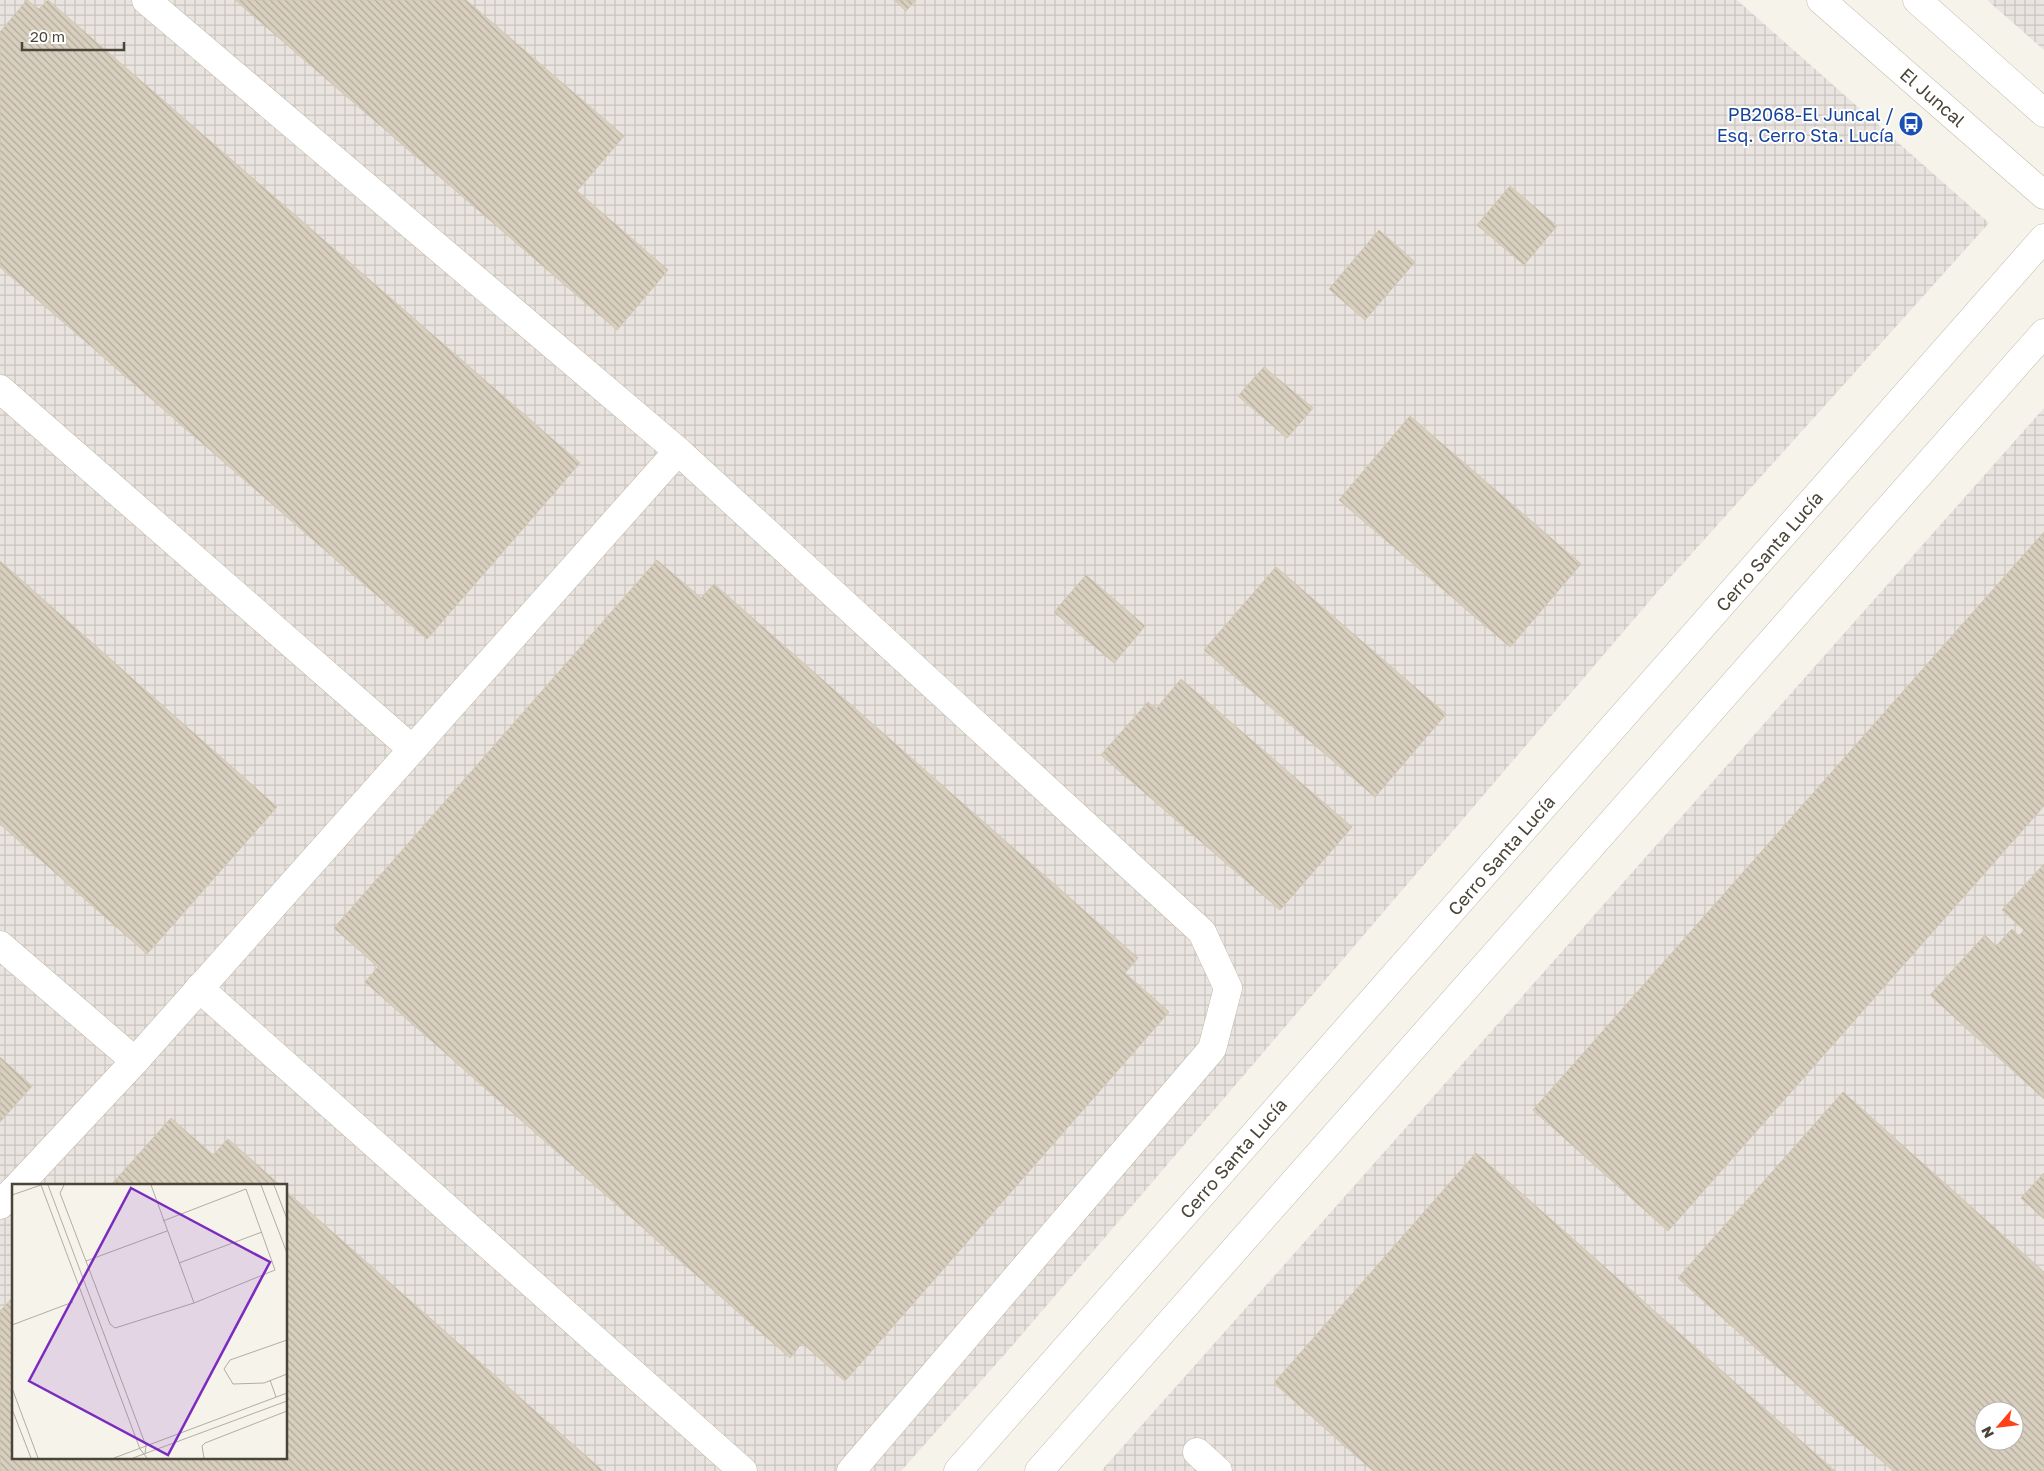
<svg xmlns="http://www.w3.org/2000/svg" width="2044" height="1471" viewBox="0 0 2044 1471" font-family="'Golos Text',sans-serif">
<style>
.industrial{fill:url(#industrial-grid);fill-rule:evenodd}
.building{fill:url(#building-back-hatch);stroke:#d3c7b2;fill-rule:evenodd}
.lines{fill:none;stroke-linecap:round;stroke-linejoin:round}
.minor-casing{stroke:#c2bbac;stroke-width:29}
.minor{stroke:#fff;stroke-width:28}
.labels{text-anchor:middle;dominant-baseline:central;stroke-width:4;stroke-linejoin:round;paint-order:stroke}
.street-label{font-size:18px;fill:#4b4438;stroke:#fff}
.transit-label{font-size:18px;fill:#164399;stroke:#fff;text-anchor:end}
.inset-road{fill:none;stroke:#b2ada3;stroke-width:1}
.view{fill:#7b2cbf;fill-opacity:0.15;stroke:#7b2cbf;stroke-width:2.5}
.inset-edge{fill:none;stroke:#4b4438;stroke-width:2.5}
</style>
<defs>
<pattern id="industrial-grid" width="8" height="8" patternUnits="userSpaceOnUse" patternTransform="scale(1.25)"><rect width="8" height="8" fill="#e9e4df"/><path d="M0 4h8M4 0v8" fill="none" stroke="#c9c5c0"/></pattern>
<pattern id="building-back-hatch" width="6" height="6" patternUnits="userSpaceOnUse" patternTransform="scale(1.25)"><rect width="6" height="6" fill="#d8cfbf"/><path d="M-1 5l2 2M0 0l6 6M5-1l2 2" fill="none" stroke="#b1aa9c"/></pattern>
</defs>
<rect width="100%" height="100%" fill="#f6f3eb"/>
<g class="industrial">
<path d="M 0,0 L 1737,0 L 1989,223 L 1659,590 L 1012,1346 L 901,1471 L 0,1471 ZM 14,1185 L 286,1185 L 286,1457 L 14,1457 Z"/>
<path d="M 1987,0 L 2044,0 L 2044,50 Z"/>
<path d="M 2044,408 L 2044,1471 L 1101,1471 L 1276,1274 ZM 1984,1411 L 2014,1411 L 2014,1441 L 1984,1441 Z"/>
</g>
<g class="building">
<path d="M 27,0 L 39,9 L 48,0 L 580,463 L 427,639 L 0,267 L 0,32 Z"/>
<path d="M 235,0 L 466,0 L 624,136 L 577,191 L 668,270 L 617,330 Z"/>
<path d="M 894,0 L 916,0 L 906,11 Z"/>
<path d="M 1510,186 L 1557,226 L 1524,265 L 1477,225 Z"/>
<path d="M 1379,230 L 1415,262 L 1365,320 L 1329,289 Z"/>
<path d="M 1264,367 L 1313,408 L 1287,438 L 1238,396 Z"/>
<path d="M 1410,416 L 1581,564 L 1510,647 L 1339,500 Z"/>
<path d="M 2044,532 L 2044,806 L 1668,1231 L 1533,1110 Z"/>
<path d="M 657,560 L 701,598 L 714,584 L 1138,958 L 1125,973 L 1169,1012 L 845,1381 L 802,1343 L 790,1358 L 365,982 L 378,967 L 334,928 Z"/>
<path d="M 0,561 L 277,807 L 147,954 L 0,824 Z"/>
<path d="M 1276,567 L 1446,714 L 1375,797 L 1204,650 Z"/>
<path d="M 1086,575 L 1145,626 L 1114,663 L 1054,612 Z"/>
<path d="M 1181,679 L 1352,827 L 1280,910 L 1101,755 L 1148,702 L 1156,709 Z"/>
<path d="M 2044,864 L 2044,926 L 2013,898 Z"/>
<path d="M 2013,898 L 2044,926 L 2044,1099 L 1930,995 L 1985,935 L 1996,946 L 2012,929 L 2019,936 L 2024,930 L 2002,910 Z"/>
<path d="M 0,1057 L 32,1086 L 0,1122 Z"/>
<path d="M 1843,1092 L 2044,1272 L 2044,1471 L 1893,1471 L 1678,1278 ZM 1984,1411 L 2014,1411 L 2014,1441 L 1984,1441 Z"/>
<path d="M 171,1118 L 213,1155 L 228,1139 L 280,1185 L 111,1185 Z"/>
<path d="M 1476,1153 L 1835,1471 L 1373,1471 L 1274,1383 Z"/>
<path d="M 2044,1173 L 2044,1219 L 2021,1198 Z"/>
<path d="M 286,1191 L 603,1471 L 0,1471 L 0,1311 L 14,1296 L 14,1457 L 286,1457 Z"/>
</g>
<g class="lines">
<defs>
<g id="minor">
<path d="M 146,0 L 678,451 L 1202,932 L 1228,988 L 1212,1049 L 851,1471"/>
<path d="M 1821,0 L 2044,195"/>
<path d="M 1917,0 L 2044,113"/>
<path d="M 0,389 L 412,749"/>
<path d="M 0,945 L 135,1061"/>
<path d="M 199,988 L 743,1471"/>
<path d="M 19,1185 L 135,1061 L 678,451"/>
<path d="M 0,1205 L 14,1190"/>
<path d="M 1197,1452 L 1218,1471"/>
<path d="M 958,1471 L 2044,238"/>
<path d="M 1039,1471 L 2044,333"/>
</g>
</defs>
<use href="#minor" class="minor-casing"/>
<use href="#minor" class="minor"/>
</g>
<defs>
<symbol id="bus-disc" viewBox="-11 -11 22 22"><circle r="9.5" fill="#1a4fb4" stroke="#fff"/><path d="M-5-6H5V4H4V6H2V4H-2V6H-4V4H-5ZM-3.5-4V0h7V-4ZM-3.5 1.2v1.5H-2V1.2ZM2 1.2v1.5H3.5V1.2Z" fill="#fff"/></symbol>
</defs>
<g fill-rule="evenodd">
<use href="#bus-disc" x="1897" y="110" width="28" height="28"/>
</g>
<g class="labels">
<g class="street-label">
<text transform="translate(1933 97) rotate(41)">El Juncal</text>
<text transform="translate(1769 551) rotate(-49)">Cerro Santa Lucía</text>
<text transform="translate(1501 855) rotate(-49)">Cerro Santa Lucía</text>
<text transform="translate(1233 1158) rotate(-49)">Cerro Santa Lucía</text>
</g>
<g class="transit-label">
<text x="1894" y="114">PB2068-El Juncal /<tspan x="1894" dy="21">Esq. Cerro Sta. Lucía</tspan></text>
</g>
</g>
<g transform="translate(12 1184)">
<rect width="275" height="275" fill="#f6f3eb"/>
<path class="inset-road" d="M 29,1 L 128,265 L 135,274M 36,1 L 134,262 L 133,270M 52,1 L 48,9 L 98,140 L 103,144 L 182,119 L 263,86 L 234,5 L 151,37M 139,1 L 182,119M 249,1 L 275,69M 262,1 L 275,35M 0,11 L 29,1M 74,77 L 155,47M 167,79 L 250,48M 0,141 L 61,118M 275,156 L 218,176 L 212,185 L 221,200 L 252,199 L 275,190M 258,196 L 264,213M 0,204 L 26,274M 0,225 L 19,274M 102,274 L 275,209M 121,274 L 275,217M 192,274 L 190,262 L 193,259 L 275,227"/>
<path class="view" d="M 119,4 L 258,78 L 156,271 L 17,197 Z"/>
<rect width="275" height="275" class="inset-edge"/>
</g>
<g transform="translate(1999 1426) rotate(242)"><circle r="24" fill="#ffffff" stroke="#b7b4af"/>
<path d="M0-4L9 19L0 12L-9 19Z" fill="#ff4118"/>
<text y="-8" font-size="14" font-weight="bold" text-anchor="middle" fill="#4b4438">N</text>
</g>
<path d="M22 42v8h102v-8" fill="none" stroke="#4b4438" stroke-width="2.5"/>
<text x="30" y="42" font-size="15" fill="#4b4438" stroke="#ffffff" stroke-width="4" paint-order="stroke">20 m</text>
</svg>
